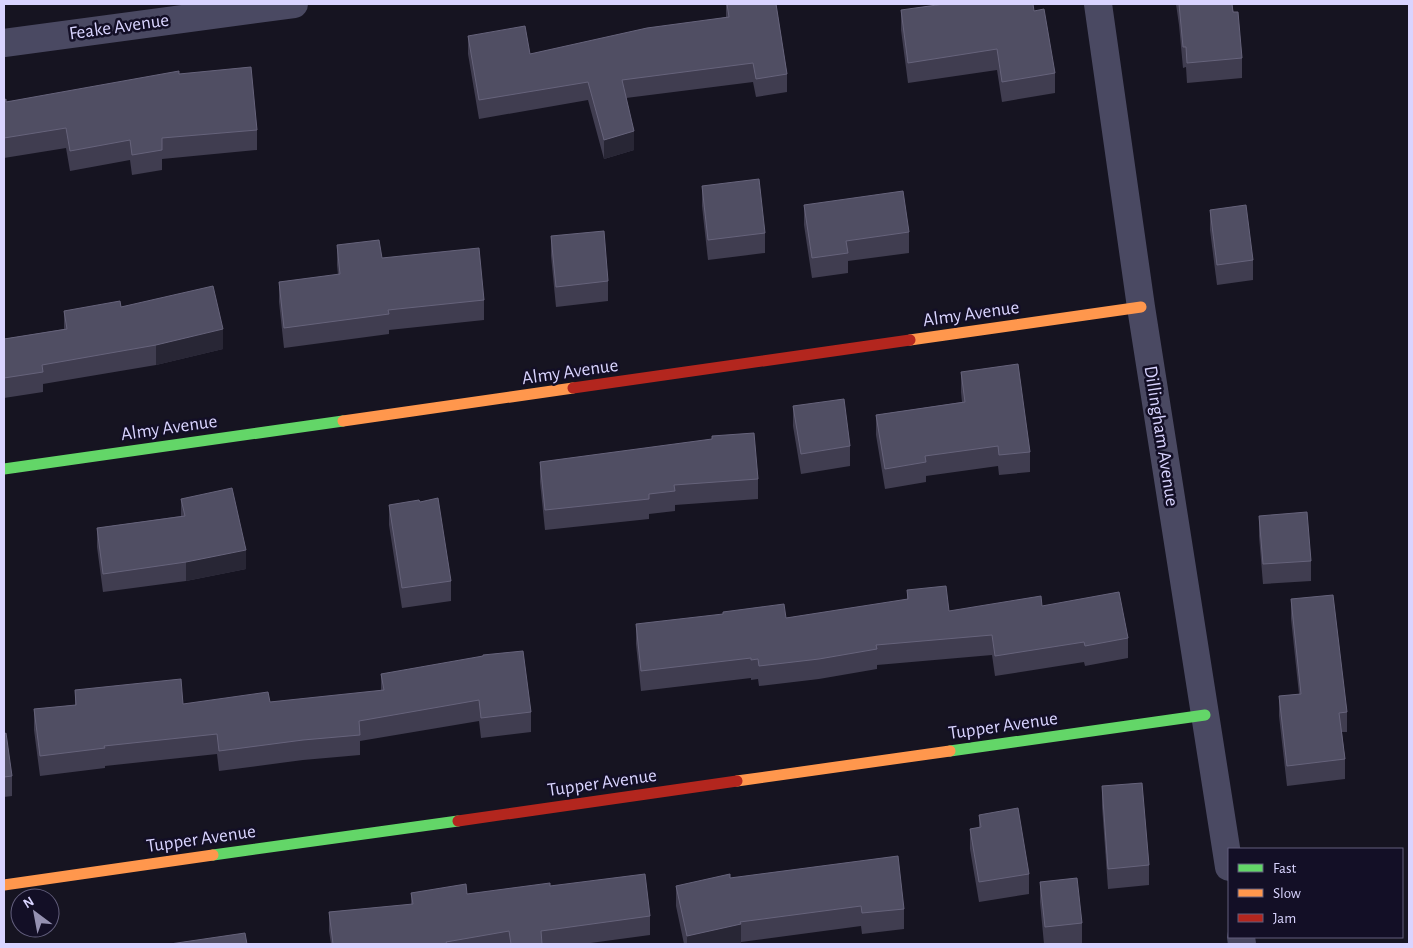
<svg xmlns="http://www.w3.org/2000/svg" width="1413" height="948" viewBox="0 0 1413 948" font-family="'Alegreya Sans',sans-serif">
<style>
.lines{fill:none;stroke-linecap:round;stroke-linejoin:round}
.street{stroke:#4a4962;stroke-width:28}
.fast{stroke:#63d668;stroke-width:11}
.slow{stroke:#ff974d;stroke-width:11}
.jam{stroke:#b3261e;stroke-width:11}
.wall{fill:#403d50}
.shaded-wall{fill:#282635}
.building{fill:#504e63;stroke:#66637b}
.labels{text-anchor:middle;dominant-baseline:central;stroke-width:5;stroke-linejoin:round;paint-order:stroke}
.street-label{font-size:19px;fill:#d9d4ff;stroke:#130f26}
</style>
<rect width="100%" height="100%" fill="#161421"/>
<g class="lines">
<g class="street">
<path d="M 1098,4 L 1141,307 L 1229,867"/>
<path d="M 4,43 L 294,4"/>
<path d="M 1241,937 L 1242,944"/>
</g>
<g class="fast">
<path d="M 4,469 L 343,421"/>
<path d="M 950,751 L 1205,715"/>
<path d="M 213,855 L 458,821"/>
</g>
<g class="slow">
<path d="M 910,340 L 1141,307"/>
<path d="M 343,421 L 573,388"/>
<path d="M 737,781 L 950,751"/>
<path d="M 4,885 L 213,855"/>
</g>
<g class="jam">
<path d="M 573,388 L 910,340"/>
<path d="M 458,821 L 737,781"/>
</g>
</g>
<g class="wall">
<path d="M 726,4 L 776,4 L 787,74 L 787,92 L 756,97 L 753,82 L 626,98 L 634,150 L 604,159 L 588,100 L 479,119 L 468,54 L 468,36 L 530,54 L 726,17 Z"/>
<path d="M 1176,4 L 1232,4 L 1242,58 L 1242,78 L 1187,83 L 1186,67 L 1183,68 L 1179,25 Z"/>
<path d="M 901,10 L 1034,11 L 1055,73 L 1055,93 L 1002,102 L 997,70 L 908,83 L 901,30 Z"/>
<path d="M 179,74 L 257,130 L 257,150 L 162,159 L 162,170 L 132,175 L 130,160 L 70,171 L 66,148 L 4,158 L 4,100 L 6,102 Z"/>
<path d="M 702,186 L 765,233 L 765,253 L 708,260 L 702,206 Z"/>
<path d="M 804,205 L 909,232 L 909,253 L 848,261 L 848,273 L 812,278 L 804,225 Z"/>
<path d="M 1210,210 L 1253,260 L 1253,280 L 1217,285 L 1210,230 Z"/>
<path d="M 551,236 L 608,281 L 608,301 L 556,307 L 551,256 Z"/>
<path d="M 337,245 L 382,258 L 484,300 L 484,320 L 389,330 L 389,334 L 284,348 L 279,302 L 279,282 L 338,275 L 337,265 Z"/>
<path d="M 121,307 L 223,349 L 156,365 L 43,384 L 43,392 L 4,398 L 4,339 L 64,329 L 64,311 Z"/>
<path d="M 961,372 L 1030,452 L 1030,472 L 999,475 L 998,466 L 926,476 L 926,482 L 885,489 L 876,435 L 876,415 L 962,402 L 961,392 Z"/>
<path d="M 793,406 L 850,446 L 850,466 L 801,474 L 793,426 Z"/>
<path d="M 540,462 L 758,479 L 758,499 L 675,505 L 675,511 L 649,514 L 649,519 L 545,530 L 540,482 Z"/>
<path d="M 181,499 L 246,569 L 186,581 L 103,592 L 97,547 L 97,528 L 181,516 Z"/>
<path d="M 389,505 L 451,581 L 451,601 L 402,608 L 389,525 Z"/>
<path d="M 1259,516 L 1311,561 L 1311,581 L 1263,584 L 1259,536 Z"/>
<path d="M 907,590 L 949,611 L 1042,606 L 1128,638 L 1128,658 L 1085,666 L 1084,662 L 995,676 L 992,655 L 877,665 L 877,669 L 819,679 L 759,686 L 758,679 L 751,680 L 751,678 L 641,691 L 636,644 L 636,624 L 786,618 L 907,600 Z"/>
<path d="M 1291,599 L 1347,712 L 1347,732 L 1342,732 L 1345,759 L 1345,779 L 1287,786 L 1279,716 L 1279,696 L 1299,694 L 1291,619 Z"/>
<path d="M 381,674 L 531,712 L 531,732 L 481,738 L 479,721 L 360,741 L 360,755 L 303,760 L 219,771 L 217,754 L 105,766 L 105,768 L 40,776 L 34,730 L 34,709 L 75,705 L 75,690 L 183,704 L 270,702 L 381,691 Z"/>
<path d="M 4,734 L 12,776 L 12,796 L 4,797 Z"/>
<path d="M 1102,786 L 1149,865 L 1149,885 L 1108,889 L 1102,806 Z"/>
<path d="M 979,815 L 1029,874 L 1029,894 L 979,902 L 970,849 L 970,829 L 979,828 Z"/>
<path d="M 730,878 L 904,909 L 904,929 L 862,934 L 861,926 L 741,942 L 741,944 L 684,944 L 676,906 L 676,886 Z"/>
<path d="M 1040,882 L 1082,923 L 1082,943 L 1070,944 L 1044,944 L 1040,902 Z"/>
<path d="M 550,886 L 650,916 L 650,935 L 583,944 L 331,944 L 329,931 L 329,912 L 411,905 L 411,893 L 467,894 Z"/>
</g>
<g class="shaded-wall">
<path d="M 634,131 L 634,150 L 604,159 L 604,140 Z"/>
<path d="M 223,329 L 223,349 L 156,365 L 156,345 Z"/>
<path d="M 246,550 L 246,569 L 186,581 L 186,562 Z"/>
<path d="M 741,924 L 741,944 L 687,944 L 687,936 Z"/>
</g>
<g class="building">
<path d="M 727,4 L 776,4 L 787,74 L 756,79 L 753,63 L 622,80 L 634,131 L 604,140 L 588,82 L 479,100 L 468,36 L 525,26 L 530,54 L 647,28 L 729,17 Z"/>
<path d="M 944,4 L 1033,4 L 1034,11 L 1044,9 L 1055,73 L 1002,82 L 997,49 L 908,63 L 901,10 Z"/>
<path d="M 1179,4 L 1232,4 L 1233,12 L 1238,12 L 1242,58 L 1187,63 L 1186,47 L 1183,47 Z"/>
<path d="M 251,67 L 257,130 L 162,138 L 162,150 L 132,155 L 130,140 L 70,151 L 66,128 L 4,138 L 4,100 L 6,99 L 6,102 L 179,71 L 179,74 Z"/>
<path d="M 759,179 L 765,233 L 708,240 L 702,186 Z"/>
<path d="M 903,191 L 909,232 L 846,241 L 848,253 L 812,258 L 804,205 Z"/>
<path d="M 1246,205 L 1253,260 L 1217,265 L 1210,210 Z"/>
<path d="M 604,231 L 608,281 L 556,287 L 551,236 Z"/>
<path d="M 379,240 L 382,258 L 479,248 L 484,300 L 388,310 L 389,314 L 284,328 L 279,282 L 340,274 L 337,245 Z"/>
<path d="M 213,286 L 223,329 L 156,345 L 42,365 L 43,372 L 4,378 L 4,339 L 67,329 L 64,311 L 120,301 L 121,307 Z"/>
<path d="M 1018,364 L 1030,452 L 999,455 L 998,446 L 925,456 L 926,462 L 885,469 L 876,415 L 965,402 L 961,372 Z"/>
<path d="M 844,399 L 850,446 L 801,454 L 793,406 Z"/>
<path d="M 754,433 L 758,479 L 674,485 L 675,491 L 649,494 L 649,499 L 545,510 L 540,462 L 712,439 L 712,436 Z"/>
<path d="M 232,488 L 246,550 L 186,562 L 103,574 L 97,528 L 185,516 L 181,499 Z"/>
<path d="M 438,498 L 451,581 L 402,588 L 389,505 L 419,500 L 420,502 Z"/>
<path d="M 1307,512 L 1311,561 L 1263,564 L 1259,516 Z"/>
<path d="M 946,586 L 949,611 L 1041,596 L 1042,606 L 1119,592 L 1128,638 L 1085,646 L 1084,642 L 995,656 L 992,635 L 876,645 L 877,649 L 819,659 L 759,666 L 758,659 L 751,660 L 751,658 L 641,671 L 636,624 L 723,614 L 723,612 L 784,604 L 786,618 L 908,599 L 907,590 Z"/>
<path d="M 1333,595 L 1347,712 L 1339,713 L 1345,759 L 1287,766 L 1279,696 L 1301,694 L 1291,599 Z"/>
<path d="M 523,651 L 531,712 L 481,718 L 479,700 L 359,721 L 360,735 L 303,740 L 219,751 L 217,734 L 104,746 L 105,748 L 40,756 L 34,709 L 76,705 L 75,690 L 181,679 L 183,704 L 268,692 L 270,702 L 384,690 L 381,674 L 483,656 L 483,655 Z"/>
<path d="M 6,733 L 12,776 L 4,777 L 4,734 Z"/>
<path d="M 1142,783 L 1149,865 L 1108,869 L 1102,786 Z"/>
<path d="M 1018,808 L 1029,874 L 979,882 L 970,829 L 981,827 L 979,815 Z"/>
<path d="M 898,856 L 904,909 L 862,913 L 861,906 L 740,922 L 741,924 L 687,936 L 676,886 L 730,874 L 730,878 Z"/>
<path d="M 645,874 L 650,916 L 541,931 L 542,944 L 511,944 L 509,931 L 446,942 L 447,944 L 333,944 L 329,912 L 413,904 L 411,893 L 466,884 L 467,894 L 550,883 L 550,886 Z"/>
<path d="M 1077,878 L 1082,923 L 1045,927 L 1040,882 Z"/>
<path d="M 245,933 L 247,944 L 170,944 Z"/>
</g>
<g class="labels">
<g class="street-label">
<text transform="translate(119 27) rotate(-8)">Feake Avenue</text>
<text transform="translate(971 314) rotate(-8)">Almy Avenue</text>
<text transform="translate(570 372) rotate(-8)">Almy Avenue</text>
<text transform="translate(169 428) rotate(-8)">Almy Avenue</text>
<text transform="translate(1161 436) rotate(81)">Dillingham Avenue</text>
<text transform="translate(1003 726) rotate(-8)">Tupper Avenue</text>
<text transform="translate(602 783) rotate(-8)">Tupper Avenue</text>
<text transform="translate(201 839) rotate(-8)">Tupper Avenue</text>
</g>
</g>
<rect width="1413" height="948" fill="none" stroke="#d9d4ff" stroke-width="10"/>
<rect x="1228" y="848" width="175" height="90" fill="#130f26" stroke="#625e7d"/>
<rect x="1238" y="864" width="25" height="8" fill="#63d668" stroke="#625e7d"/>
<text x="1273" y="873" font-size="15" fill="#d9d4ff">Fast</text>
<rect x="1238" y="889" width="25" height="8" fill="#ff974d" stroke="#625e7d"/>
<text x="1273" y="898" font-size="15" fill="#d9d4ff">Slow</text>
<rect x="1238" y="914" width="25" height="8" fill="#b3261e" stroke="#625e7d"/>
<text x="1273" y="923" font-size="15" fill="#d9d4ff">Jam</text>
<g transform="translate(35 913) rotate(328)"><circle r="24" fill="#130f26" stroke="#625e7d"/>
<path d="M0-4L9 19L0 12L-9 19Z" fill="#9591b1"/>
<text y="-8" font-size="14" font-weight="bold" text-anchor="middle" fill="#d9d4ff">N</text>
</g>
</svg>
